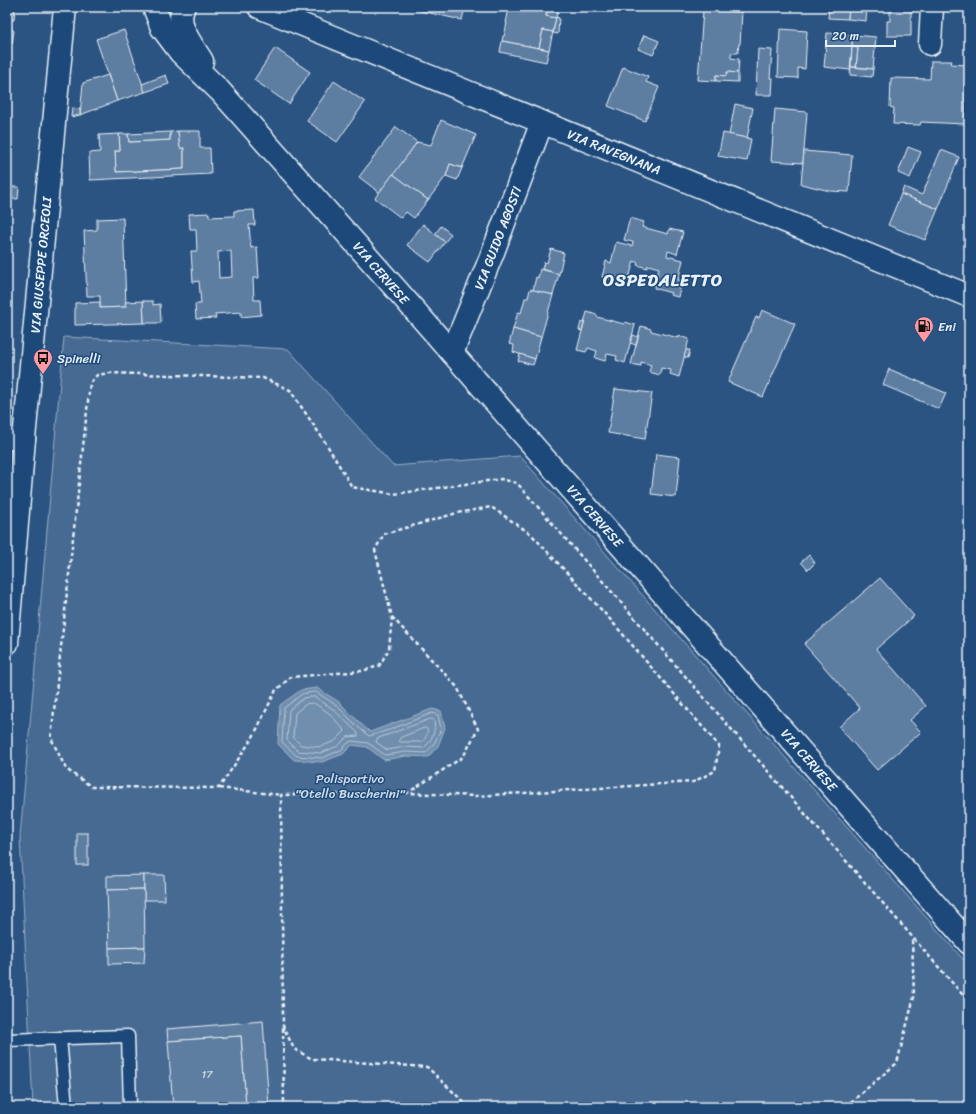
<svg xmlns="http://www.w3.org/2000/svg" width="976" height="1114" viewBox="0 0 976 1114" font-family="Sriracha,sans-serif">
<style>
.green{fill:#476b93;stroke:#98aec6}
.water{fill:#708ead;stroke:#a0b6cb}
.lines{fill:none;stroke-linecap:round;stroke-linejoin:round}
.shore{stroke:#b8c9da;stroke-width:1}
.building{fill:#5d7da1;stroke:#e8f1f8;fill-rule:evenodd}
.service-casing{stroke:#e8f1f8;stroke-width:15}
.minor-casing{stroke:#e8f1f8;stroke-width:25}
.tertiary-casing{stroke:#e8f1f8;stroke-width:25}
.secondary-casing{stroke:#e8f1f8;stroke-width:25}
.primary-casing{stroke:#e8f1f8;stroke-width:25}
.path{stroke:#e8f1f8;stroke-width:2.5;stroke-dasharray:4 3;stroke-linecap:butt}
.service{stroke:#1f4a7a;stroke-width:12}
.minor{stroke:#1f4a7a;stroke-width:22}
.tertiary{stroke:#1f4a7a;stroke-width:22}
.secondary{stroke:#1f4a7a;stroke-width:22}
.primary{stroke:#1f4a7a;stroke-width:22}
.labels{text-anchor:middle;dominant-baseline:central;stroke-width:3;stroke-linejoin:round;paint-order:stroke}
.number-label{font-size:11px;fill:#c5d4e2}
.street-label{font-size:13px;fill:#e8f1f8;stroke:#1f4a7a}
.poi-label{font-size:13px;fill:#e8f1f8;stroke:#1f4a7a;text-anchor:start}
.park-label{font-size:13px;fill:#d0dde9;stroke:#1f4a7a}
.district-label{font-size:17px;font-weight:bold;letter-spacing:1px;fill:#e8f1f8;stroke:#1f4a7a}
</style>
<rect width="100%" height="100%" fill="#2b5482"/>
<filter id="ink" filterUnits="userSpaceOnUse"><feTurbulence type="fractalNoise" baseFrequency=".025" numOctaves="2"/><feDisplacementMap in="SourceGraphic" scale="8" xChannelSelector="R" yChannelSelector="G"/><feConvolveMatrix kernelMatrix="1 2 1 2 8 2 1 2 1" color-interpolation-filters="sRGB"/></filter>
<g filter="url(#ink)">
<path class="green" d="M 64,337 L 288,349 L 393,466 L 520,456 L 969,966 L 969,1107 L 33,1107 L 20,837 Z"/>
<path class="water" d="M 317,688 L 339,702 L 360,723 L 370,732 L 432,709 L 441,711 L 445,728 L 438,746 L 428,757 L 406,756 L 384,760 L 367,747 L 352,745 L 343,754 L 322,762 L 294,760 L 278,744 L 280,705 L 301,690 Z"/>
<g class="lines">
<g class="shore">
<path d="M 316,692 L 336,705 L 357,726 L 369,736 L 389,730 L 432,713 L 438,715 L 441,729 L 434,744 L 426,753 L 406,752 L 385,755 L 368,743 L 352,741 L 349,742 L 341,750 L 322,758 L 297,756 L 282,742 L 284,708 L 302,694 Z"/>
<path d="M 315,697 L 333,709 L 358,733 L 358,736 L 347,737 L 338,746 L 321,753 L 298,751 L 287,740 L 289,710 L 304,698 Z"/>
<path d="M 314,703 L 329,713 L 345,731 L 335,741 L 320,747 L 301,745 L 293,737 L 295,713 L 306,704 Z"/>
<path d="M 431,719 L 434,720 C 436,731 432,740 424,748 L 405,747 L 387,750 L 376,742 L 377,739 Z"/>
<path d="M 425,728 L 427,729 C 429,733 425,739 422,742 L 401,742 L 399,741 L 400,738 Z"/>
</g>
</g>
<g class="building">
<path d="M 7,7 L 15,7 L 14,20 L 10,20 L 9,26 L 14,31 L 12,44 L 7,43 Z"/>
<path d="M 416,7 L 465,7 L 462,20 L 416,10 Z"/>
<path d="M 510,7 L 548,7 L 546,16 L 556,18 L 553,32 L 543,30 L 539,48 L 502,41 L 503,36 L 504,36 L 507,23 L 506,23 L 509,8 Z"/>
<path d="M 548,7 L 558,7 L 556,18 L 546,16 Z"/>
<path d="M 829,7 L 849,7 L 848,19 L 828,18 Z"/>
<path d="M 849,7 L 867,7 L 866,21 L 848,19 Z"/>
<path d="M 890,7 L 911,7 L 911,36 L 887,36 L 887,21 L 890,21 Z"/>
<rect x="945" y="7" width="24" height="4"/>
<path d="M 703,10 L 742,12 L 740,44 L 739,44 L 738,53 L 731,53 L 731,58 L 739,59 L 738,73 L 727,72 L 726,76 L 716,75 L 716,81 L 698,80 Z"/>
<path d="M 556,17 L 559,18 L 558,34 L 553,33 Z"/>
<path d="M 780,29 L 807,31 L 805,69 L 798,68 L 798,78 L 778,77 Z"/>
<path d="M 124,30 L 145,92 L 117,101 L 96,39 Z"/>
<path d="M 543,30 L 553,32 L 549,50 L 539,48 Z"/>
<path d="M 827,33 L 853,35 L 850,70 L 824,67 Z"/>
<path d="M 644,35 L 659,41 L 653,55 L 638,49 Z"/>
<path d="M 853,35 L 876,37 L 873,69 L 856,67 L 858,48 L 852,47 Z"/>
<path d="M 502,41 L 549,50 L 546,62 L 500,52 Z"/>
<path d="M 852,47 L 858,48 L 856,67 L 851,67 Z"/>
<path d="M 275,48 L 310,72 L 289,104 L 254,80 Z"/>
<path d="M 758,49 L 772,50 L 770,78 L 773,78 L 772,95 L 756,95 Z"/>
<path d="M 931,61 L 952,61 L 951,64 L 967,65 L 965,124 L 921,122 L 920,125 L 893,124 L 894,108 L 890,107 L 891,78 L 930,79 Z"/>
<path d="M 623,67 L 648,77 L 646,82 L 659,87 L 645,121 L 608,106 Z"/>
<path d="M 851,67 L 873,69 L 872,77 L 850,75 Z"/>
<path d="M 727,72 L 738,73 L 738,82 L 716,81 L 716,75 L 726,76 Z"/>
<path d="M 108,75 L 117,101 L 80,115 L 83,83 Z"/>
<path d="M 166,75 L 169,84 L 145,92 L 142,84 Z"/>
<path d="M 334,81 L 365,102 L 337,142 L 307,121 Z"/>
<path d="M 735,104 L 753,108 L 747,138 L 729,135 Z"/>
<path d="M 72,108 L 80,109 L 80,115 L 71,117 Z"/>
<path d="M 775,109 L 807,112 L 803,163 L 771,161 Z"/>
<path d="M 441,120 L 476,135 L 462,168 L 450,164 L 446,176 L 428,200 L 393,174 L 417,142 L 431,145 Z"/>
<path d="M 396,127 L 417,142 L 380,193 L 359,177 Z"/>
<path d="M 178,131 L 180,148 L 184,148 L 184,169 L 116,172 L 115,151 L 120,151 L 119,134 L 128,134 L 129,142 L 170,140 L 170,132 Z"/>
<path d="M 178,131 L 200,131 L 200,148 L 210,148 L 211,174 L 90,180 L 89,153 L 100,152 L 99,135 L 119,134 L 120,151 L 115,151 L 116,172 L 184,169 L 184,148 L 180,148 Z"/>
<path d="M 170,132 L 170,140 L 129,142 L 128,134 Z"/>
<path d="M 723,133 L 751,139 L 747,161 L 718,156 Z"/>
<path d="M 908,147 L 921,152 L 910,178 L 898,173 Z"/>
<path d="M 941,150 L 959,157 L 938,209 L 901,194 L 904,187 L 922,195 Z"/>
<path d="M 804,151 L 852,155 L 849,192 L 830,191 L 801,184 Z"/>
<path d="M 450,164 L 462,168 L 457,180 L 446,176 Z"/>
<path d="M 393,174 L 428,200 L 414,218 L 406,212 L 401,218 L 375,198 Z"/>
<path d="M 7,187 L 19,187 L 18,199 L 7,198 Z"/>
<path d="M 901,194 L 938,209 L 925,240 L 888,225 Z"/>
<path d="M 254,210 L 255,225 L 249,225 L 251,248 L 257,247 L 259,278 L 253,278 L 254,300 L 260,300 L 261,315 L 241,317 L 241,312 L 215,314 L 216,318 L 196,319 L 195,304 L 201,304 L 199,281 L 193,282 L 191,251 L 197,251 L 196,229 L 190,229 L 189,214 L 209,213 L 209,217 L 234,216 L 234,211 ZM 231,251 L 232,277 L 219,278 L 218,252 Z"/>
<path d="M 123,218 L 126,307 L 100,308 L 100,296 L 87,296 L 84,231 L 97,230 L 97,219 Z"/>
<path d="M 630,218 L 644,222 L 642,227 L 668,234 L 669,229 L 683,232 L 677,254 L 668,251 L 667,256 L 683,260 L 678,280 L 682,281 L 678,297 L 670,295 L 671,293 L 654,288 L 659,268 L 648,265 L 647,268 L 637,265 L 638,263 L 634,261 L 628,281 L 611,277 L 610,279 L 602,277 L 606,261 L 611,263 L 616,242 L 632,246 L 633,242 L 624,240 Z"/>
<path d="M 423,224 L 445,242 L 430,262 L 407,245 Z"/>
<path d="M 441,226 L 451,234 L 445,242 L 435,234 Z"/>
<path d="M 551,249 L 564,253 L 559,274 L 542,269 L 544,262 L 547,263 Z"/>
<path d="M 540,269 L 559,274 L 553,295 L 533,290 L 536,277 L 538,278 Z"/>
<path d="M 530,289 L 553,295 L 541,337 L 513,329 L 518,312 L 521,313 L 525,298 L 528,298 Z"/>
<path d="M 143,301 L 153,301 L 153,305 L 160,304 L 161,323 L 144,323 Z"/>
<path d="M 143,301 L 144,323 L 75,325 L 75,303 L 100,302 L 100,308 L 126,307 L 125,302 Z"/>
<path d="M 762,310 L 795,324 L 763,397 L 728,382 L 756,317 L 759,318 Z"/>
<path d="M 587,312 L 597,315 L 597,317 L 624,324 L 625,322 L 635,325 L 625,363 L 616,360 L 617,356 L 607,354 L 605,361 L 595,358 L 597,351 L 588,348 L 586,352 L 577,350 Z"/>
<path d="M 581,322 L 584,323 L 582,331 L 579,330 Z"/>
<path d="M 641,326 L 651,329 L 651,331 L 679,338 L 679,336 L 689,339 L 679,377 L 670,374 L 671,370 L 661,368 L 660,375 L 649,372 L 651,365 L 641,362 L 641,366 L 631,364 Z"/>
<path d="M 513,329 L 541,337 L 535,359 L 513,352 L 514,345 L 509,344 Z"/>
<path d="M 633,335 L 638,337 L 636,345 L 630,343 Z"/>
<path d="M 686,350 L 690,350 L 688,358 L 684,357 Z"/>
<path d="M 520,354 L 535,359 L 533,365 L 518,361 Z"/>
<path d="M 889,369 L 946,393 L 939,409 L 883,385 Z"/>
<path d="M 615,389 L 652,393 L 645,439 L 608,433 Z"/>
<path d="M 656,454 L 680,457 L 676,497 L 651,494 Z"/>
<path d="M 809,555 L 815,563 L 808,570 L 801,562 Z"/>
<path d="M 880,578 L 914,616 L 876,649 L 926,706 L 910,720 L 921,732 L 877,770 L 839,727 L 860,708 L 804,644 Z"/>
<rect x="77" y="833" width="11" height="32"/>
<path d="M 144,875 L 144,889 L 107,890 L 107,876 Z"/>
<path d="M 144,875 L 164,875 L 165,900 L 144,900 Z"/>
<path d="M 144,889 L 145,947 L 109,948 L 107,890 Z"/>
<path d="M 145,947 L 144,963 L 109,964 L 109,948 Z"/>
<path d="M 263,1021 L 269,1107 L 246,1107 L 241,1036 L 168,1041 L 167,1029 Z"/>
<path d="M 241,1036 L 246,1107 L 173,1107 L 168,1041 Z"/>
</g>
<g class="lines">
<defs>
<g id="service">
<path d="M 60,1038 L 66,1107"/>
<path d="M 7,1040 L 128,1036 L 130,1107"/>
</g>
<g id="minor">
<path d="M 930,44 L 932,7"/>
<path d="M 452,353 L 493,252 L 542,122"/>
<path d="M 7,438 L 24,439"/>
</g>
<path id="tertiary" d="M 7,643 L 24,439 L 65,7"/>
<g id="secondary">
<path d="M 154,7 L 162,28 L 180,52 L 220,91 L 396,289 L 969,943"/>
<path d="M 184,7 C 174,24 193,46 202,61"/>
</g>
<path id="primary" d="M 259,7 L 969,296"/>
</defs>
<use href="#service" class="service-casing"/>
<use href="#minor" class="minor-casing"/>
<use href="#tertiary" class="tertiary-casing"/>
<use href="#secondary" class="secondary-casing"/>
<use href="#primary" class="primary-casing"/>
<g class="path">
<path d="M 392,617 L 457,687 L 478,729 L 463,757 L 409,792"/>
<path d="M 219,788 L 281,795"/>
<path d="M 283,1028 L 284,1107"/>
<path d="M 469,1107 L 427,1067 L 312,1059 L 294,1049 L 283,1026 L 281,795 L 408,793 L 476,796 L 693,782 L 715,771 L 719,746 L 608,617 L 531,534 L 491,507 L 457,513 L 384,534 L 375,550 L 392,617 L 389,649 L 379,666 L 362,671 L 291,677 L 276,690 L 253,737 L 219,788 L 92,787 L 66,769 L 51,738 L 90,383 L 97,375 L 110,373 L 263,378 L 290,390 L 327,445 L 352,487 L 394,494 L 501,479 L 517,483 L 969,1002"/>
<path d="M 845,1107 L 897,1063 L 914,997 L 912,938"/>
</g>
<use href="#service" class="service"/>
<use href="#minor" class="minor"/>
<use href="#tertiary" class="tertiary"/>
<use href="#secondary" class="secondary"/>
<use href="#primary" class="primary"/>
</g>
</g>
<defs>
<symbol id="fuel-pin" viewBox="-11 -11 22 30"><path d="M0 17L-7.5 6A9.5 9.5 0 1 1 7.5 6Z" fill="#ff9aa2" stroke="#1f4a7a"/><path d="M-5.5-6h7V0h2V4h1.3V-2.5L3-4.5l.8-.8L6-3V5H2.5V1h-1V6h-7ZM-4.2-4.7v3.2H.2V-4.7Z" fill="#111"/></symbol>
<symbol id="bus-pin" viewBox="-11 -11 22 30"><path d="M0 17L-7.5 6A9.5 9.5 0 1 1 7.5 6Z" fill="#ff9aa2" stroke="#1f4a7a"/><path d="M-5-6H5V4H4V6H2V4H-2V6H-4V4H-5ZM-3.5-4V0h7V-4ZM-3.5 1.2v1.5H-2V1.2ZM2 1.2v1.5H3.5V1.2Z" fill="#111"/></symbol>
</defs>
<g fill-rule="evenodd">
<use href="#fuel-pin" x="913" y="315" width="22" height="30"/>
<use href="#bus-pin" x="32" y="347" width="22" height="30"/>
</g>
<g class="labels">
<g class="number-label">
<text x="207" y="1074">17</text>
</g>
<g class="street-label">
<text transform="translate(614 152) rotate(22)">VIA RAVEGNANA</text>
<text transform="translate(498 238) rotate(-69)">VIA GUIDO AGOSTI</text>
<text transform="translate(41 265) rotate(-85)">VIA GIUSEPPE ORCEOLI</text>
<text transform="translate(381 273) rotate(49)">VIA CERVESE</text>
<text transform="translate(595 516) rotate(49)">VIA CERVESE</text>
<text transform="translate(809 760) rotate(49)">VIA CERVESE</text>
</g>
<g class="poi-label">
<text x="938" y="326">Eni</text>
<text x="57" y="358">Spinelli</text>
</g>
<g class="park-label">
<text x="350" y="778">Polisportivo<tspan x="350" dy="15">"Otello Buscherini"</tspan></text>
</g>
<g class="district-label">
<text x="663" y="280">OSPEDALETTO</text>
</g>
</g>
<rect width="976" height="1114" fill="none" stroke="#1f4a7a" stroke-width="24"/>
<rect x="12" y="12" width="952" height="1090" fill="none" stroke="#e8f1f8" stroke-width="1.5" filter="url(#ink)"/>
<path d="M826 40v6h69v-6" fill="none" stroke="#e8f1f8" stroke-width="2"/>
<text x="832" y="40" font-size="12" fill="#e8f1f8" stroke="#1f4a7a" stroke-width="3" paint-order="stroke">20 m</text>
</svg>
